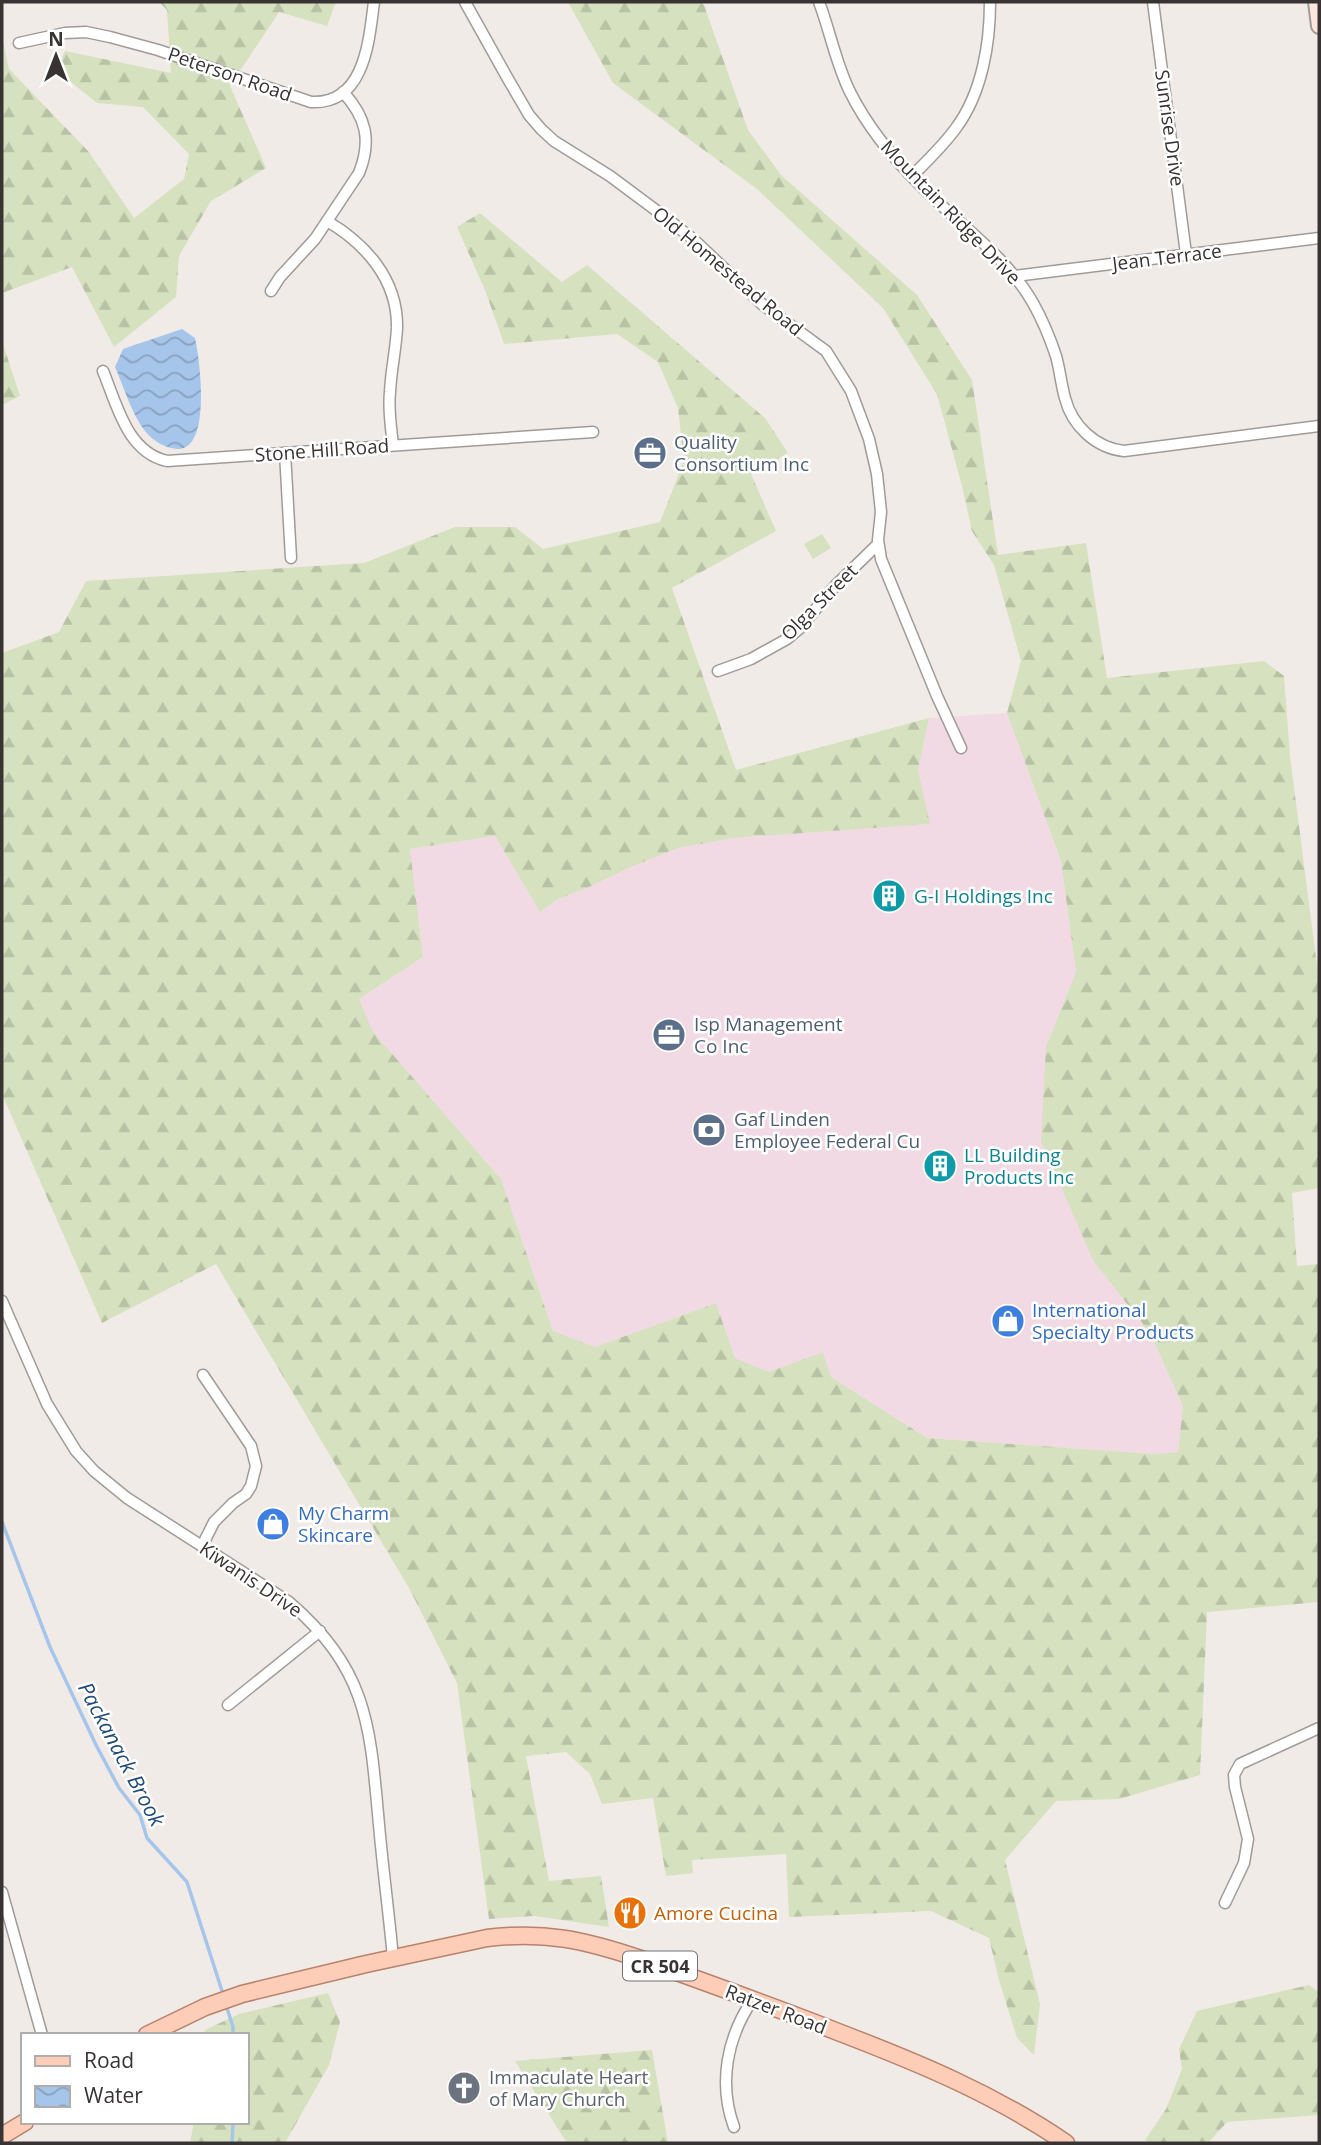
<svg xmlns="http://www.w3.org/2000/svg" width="1321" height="2145" viewBox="0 0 1321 2145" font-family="'Open Sans',sans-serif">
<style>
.commercial{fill:#f2dae5}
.grass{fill:#d6e1bf}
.forest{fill:url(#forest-firs)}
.water{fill:url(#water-waves)}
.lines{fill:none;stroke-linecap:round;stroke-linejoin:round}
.stream{stroke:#a6c5ea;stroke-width:3.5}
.street-casing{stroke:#a19b98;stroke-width:13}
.secondary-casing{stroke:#a19b98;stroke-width:18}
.primary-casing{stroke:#b8826b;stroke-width:19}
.street{stroke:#fff;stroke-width:10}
.secondary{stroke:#ffe6dc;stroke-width:14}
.primary{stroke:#fecdb8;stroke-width:16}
.labels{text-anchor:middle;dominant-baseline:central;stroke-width:5;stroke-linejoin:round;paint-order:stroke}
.shield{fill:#fff;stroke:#737170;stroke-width:2}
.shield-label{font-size:18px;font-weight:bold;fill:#373433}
.street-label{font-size:19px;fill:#373433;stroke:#fff}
.service-label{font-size:19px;fill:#4e5e75;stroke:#fff;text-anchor:start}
.culture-label{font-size:19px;fill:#0d838f;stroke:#fff;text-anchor:start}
.shop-label{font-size:19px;fill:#366cbe;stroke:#fff;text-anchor:start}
.food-label{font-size:19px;fill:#c56008;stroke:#fff;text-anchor:start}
.worship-label{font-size:19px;fill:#5b616d;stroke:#fff;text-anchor:start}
.water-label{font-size:21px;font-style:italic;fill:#214b7a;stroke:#fff}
</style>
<defs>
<pattern id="forest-firs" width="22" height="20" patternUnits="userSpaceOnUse" patternTransform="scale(1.75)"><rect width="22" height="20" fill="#d6e1bf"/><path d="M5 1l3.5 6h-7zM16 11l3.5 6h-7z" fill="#b8c2a5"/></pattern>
<pattern id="water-waves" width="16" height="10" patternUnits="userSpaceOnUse" patternTransform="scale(1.75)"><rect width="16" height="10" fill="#a6c5ea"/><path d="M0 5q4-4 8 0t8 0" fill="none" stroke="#88a1be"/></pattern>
</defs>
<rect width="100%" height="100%" fill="#f1ebe7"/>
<path class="commercial" d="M 1007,713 L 1061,861 L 1076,972 L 1046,1047 L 1094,1262 L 1150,1333 L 1183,1406 L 1178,1452 L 1154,1454 L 927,1438 L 831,1377 L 823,1352 L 769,1372 L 735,1358 L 716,1303 L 595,1347 L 553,1331 L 501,1179 L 372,1032 L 359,999 L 423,957 L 410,849 L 495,836 L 540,912 L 558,899 L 587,888 L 633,866 L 678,848 L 733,838 L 929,824 L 918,770 L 929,718 Z"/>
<path class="grass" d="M 822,534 L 831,548 L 813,559 L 804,544 Z"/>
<g class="forest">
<path d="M 159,2 L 336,2 L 327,26 L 279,12 L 230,86 L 266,168 L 211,201 L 179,256 L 176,297 L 114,347 L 72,267 L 2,293 L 2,38 L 9,69 L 88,151 L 134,218 L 184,179 L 189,154 L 143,107 L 97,103 L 56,70 L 65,51 L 171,73 L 167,10 Z"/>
<path d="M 568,2 L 701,2 L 704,5 L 748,130 L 781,175 L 917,295 L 972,380 L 998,555 L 1086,543 L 1107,678 L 1264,661 L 1284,676 L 1290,756 L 1319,981 L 1319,1188 L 1292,1193 L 1297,1266 L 1319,1264 L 1319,1602 L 1207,1612 L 1200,1775 L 1119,1799 L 1056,1801 L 1005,1860 L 1040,2004 L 1034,2055 L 1017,2038 L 999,1980 L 989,1938 L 931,1911 L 789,1917 L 786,1854 L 692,1860 L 693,1873 L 666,1876 L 653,1798 L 602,1804 L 590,1774 L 566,1752 L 526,1756 L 549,1881 L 601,1876 L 609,1927 L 534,1916 L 489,1919 L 457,1683 L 409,1588 L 216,1264 L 102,1323 L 2,1094 L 2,653 L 59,632 L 86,581 L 364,563 L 455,527 L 515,527 L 543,549 L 660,522 L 684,461 L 678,408 L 658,362 L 617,334 L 504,344 L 485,290 L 457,227 L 480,213 L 562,282 L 587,265 L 765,418 L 788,453 L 751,474 L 776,531 L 672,588 L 736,770 L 929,718 L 918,770 L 930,824 L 733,838 L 678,848 L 633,866 L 587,888 L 558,899 L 540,912 L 495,836 L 410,849 L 423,957 L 359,999 L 373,1032 L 501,1179 L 553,1331 L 595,1347 L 716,1303 L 735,1358 L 769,1372 L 823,1352 L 831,1377 L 927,1438 L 1154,1454 L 1178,1452 L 1183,1406 L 1150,1333 L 1094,1262 L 1041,1141 L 1046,1047 L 1076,972 L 1061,861 L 1007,713 L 1021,661 L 994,565 L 972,531 L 962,486 L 937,394 L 883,308 L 757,189 L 613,83 Z"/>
<path d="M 2,341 L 20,396 L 2,405 Z"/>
<path d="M 1309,1985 L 1319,1992 L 1319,2115 L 1227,2122 L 1208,2143 L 1150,2143 L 1145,2140 L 1166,2109 L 1182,2069 L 1179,2049 L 1197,2011 Z"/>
<path d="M 328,1993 L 340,2022 L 329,2065 L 285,2143 L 190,2143 L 194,2122 L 247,2122 L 247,2035 L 204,2035 L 205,2030 L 239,2014 Z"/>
<path d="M 652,2050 L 668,2143 L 567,2143 L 515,2061 Z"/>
</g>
<path class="water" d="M 182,329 L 195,338 C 200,360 212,451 177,449 C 165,448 153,441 145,431 C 131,413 124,387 115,367 L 123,349 Z"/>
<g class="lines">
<g class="stream">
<path d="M 2,1522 L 50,1647 L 96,1745 L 119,1788 L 140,1815 L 147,1838 L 187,1882 L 223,1994"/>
<path d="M 226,2005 L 233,2027 L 233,2035"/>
<path d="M 232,2143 L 233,2122"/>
</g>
<defs>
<g id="street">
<path d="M 465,2 L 508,79 L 529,115 L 541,129 L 554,141 L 610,176 L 661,214 L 693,239 L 763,305 L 826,351 L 851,391 L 869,439 L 877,474 L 881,512 L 878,540 L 881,559 L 937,696 L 961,748"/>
<path d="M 819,2 C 830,31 836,64 850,92 C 867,126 893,158 920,185 C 958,224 1005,254 1033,303 C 1042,319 1050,338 1056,356 C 1060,370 1061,384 1065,398 C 1072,426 1096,448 1124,451 L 1319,426"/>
<path d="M 1153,2 L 1186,254"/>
<path d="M 19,43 L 65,33 L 86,32 L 110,37 L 158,50 L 311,102 C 365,105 369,40 374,2"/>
<path d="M 912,176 C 927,161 943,146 956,128 C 982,93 990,44 990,2"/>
<path d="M 327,221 C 366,244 398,280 397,328 C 396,349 391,370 390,392 C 388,410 391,427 393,445"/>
<path d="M 1015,276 L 1319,238"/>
<path d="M 271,291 L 280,277 L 315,239 L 359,173 C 372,140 366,117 343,92"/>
<path d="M 103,371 C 117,405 127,452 167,461 L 593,432"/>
<path d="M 285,453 L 291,558"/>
<path d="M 718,671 L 751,659 L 787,639 L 799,629 L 836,585 L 878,544"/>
<path d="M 2,1301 L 47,1404 L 76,1451 L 94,1471 L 127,1498 L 289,1602 C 369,1671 370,1727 379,1825 C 383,1870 389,1914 393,1958"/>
<path d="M 202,1546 L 214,1522 L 233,1503 L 246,1494 L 251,1486 L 256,1466 L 251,1446 L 203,1375"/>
<path d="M 228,1705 L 320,1631"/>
<path d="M 2,1892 L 42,2035"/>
<path d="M 1225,1903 L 1244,1863 L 1248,1839 L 1235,1787 L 1234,1775 L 1240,1764 L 1319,1728"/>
<path d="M 734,2127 C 718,2083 727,2037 753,1999"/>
</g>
<path id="secondary" d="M 1316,2 L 1319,26"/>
<g id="primary">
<path d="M 147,2035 L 205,2007 L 242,1994 L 366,1964 L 487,1938 C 544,1931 584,1940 638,1958 C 705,1982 772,2006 838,2032 C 919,2063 994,2094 1066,2143"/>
<path d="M 2,2136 L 25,2122"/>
</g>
</defs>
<use href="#street" class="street-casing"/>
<use href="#secondary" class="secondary-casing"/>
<use href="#primary" class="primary-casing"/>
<use href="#street" class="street"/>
<use href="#secondary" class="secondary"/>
<use href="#primary" class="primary"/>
</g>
<defs>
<symbol id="office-disc" viewBox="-11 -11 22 22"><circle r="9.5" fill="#5c6f8a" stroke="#fff"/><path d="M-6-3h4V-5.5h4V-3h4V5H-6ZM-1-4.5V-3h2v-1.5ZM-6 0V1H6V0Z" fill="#fff"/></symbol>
<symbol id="building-disc" viewBox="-11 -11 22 22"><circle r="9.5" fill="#0f9aa8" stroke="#fff"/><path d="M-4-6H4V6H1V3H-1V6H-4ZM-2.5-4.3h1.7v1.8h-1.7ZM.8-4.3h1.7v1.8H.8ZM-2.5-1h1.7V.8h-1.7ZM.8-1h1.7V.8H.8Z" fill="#fff"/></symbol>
<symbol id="bank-disc" viewBox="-11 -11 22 22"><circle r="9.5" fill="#5c6f8a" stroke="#fff"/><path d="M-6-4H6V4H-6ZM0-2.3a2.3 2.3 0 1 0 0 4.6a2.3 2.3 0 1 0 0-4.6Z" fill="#fff"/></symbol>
<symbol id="shop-disc" viewBox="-11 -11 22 22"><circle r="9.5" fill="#3f7fe0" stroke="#fff"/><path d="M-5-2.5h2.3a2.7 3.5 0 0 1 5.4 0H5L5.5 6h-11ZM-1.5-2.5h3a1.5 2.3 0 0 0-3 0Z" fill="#fff"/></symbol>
<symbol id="restaurant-disc" viewBox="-11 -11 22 22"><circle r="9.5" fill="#e8710a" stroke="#fff"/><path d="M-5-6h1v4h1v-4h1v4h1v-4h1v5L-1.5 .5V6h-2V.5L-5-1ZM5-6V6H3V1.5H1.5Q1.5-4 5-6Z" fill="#fff"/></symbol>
<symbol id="church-disc" viewBox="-11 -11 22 22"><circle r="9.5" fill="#6b7280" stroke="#fff"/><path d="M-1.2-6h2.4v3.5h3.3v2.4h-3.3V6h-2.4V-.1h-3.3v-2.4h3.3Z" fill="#fff"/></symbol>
</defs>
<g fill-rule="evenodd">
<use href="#office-disc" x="631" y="434" width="38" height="38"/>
<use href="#building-disc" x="870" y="877" width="38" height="38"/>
<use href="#office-disc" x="650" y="1016" width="38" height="38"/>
<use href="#bank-disc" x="690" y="1111" width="38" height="38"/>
<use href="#building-disc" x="921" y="1147" width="38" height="38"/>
<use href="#shop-disc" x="989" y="1302" width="38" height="38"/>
<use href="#shop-disc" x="254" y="1505" width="38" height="38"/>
<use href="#restaurant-disc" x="611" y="1894" width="38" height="38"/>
<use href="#church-disc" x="445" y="2069" width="38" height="38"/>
</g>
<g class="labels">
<rect class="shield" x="623" y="1951.5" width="74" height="29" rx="5"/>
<g class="shield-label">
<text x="660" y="1966">CR 504</text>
</g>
<g class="street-label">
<text transform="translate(230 74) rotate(19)">Peterson Road</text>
<text transform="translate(1170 128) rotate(82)">Sunrise Drive</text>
<text transform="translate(951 212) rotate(46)">Mountain Ridge Drive</text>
<text transform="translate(1167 257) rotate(-7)">Jean Terrace</text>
<text transform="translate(728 271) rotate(40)">Old Homestead Road</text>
<text transform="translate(322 450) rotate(-4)">Stone Hill Road</text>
<text transform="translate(819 602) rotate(-45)">Olga Street</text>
<text transform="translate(251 1579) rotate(34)">Kiwanis Drive</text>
<text transform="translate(776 2009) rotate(21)">Ratzer Road</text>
</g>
<g class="service-label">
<text x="674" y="442">Quality<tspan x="674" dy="22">Consortium Inc</tspan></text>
<text x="694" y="1024">Isp Management<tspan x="694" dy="22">Co Inc</tspan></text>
<text x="734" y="1119">Gaf Linden<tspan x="734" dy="22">Employee Federal Cu</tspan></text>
</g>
<g class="culture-label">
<text x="914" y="896">G-I Holdings Inc</text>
<text x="964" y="1155">LL Building<tspan x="964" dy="22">Products Inc</tspan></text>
</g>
<g class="shop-label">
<text x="1032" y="1310">International<tspan x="1032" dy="22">Specialty Products</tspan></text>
<text x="298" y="1513">My Charm<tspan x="298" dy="22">Skincare</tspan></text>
</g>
<g class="food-label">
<text x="654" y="1913">Amore Cucina</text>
</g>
<g class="worship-label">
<text x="489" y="2077">Immaculate Heart<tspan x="489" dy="22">of Mary Church</tspan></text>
</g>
<g class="water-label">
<text transform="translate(122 1754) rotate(62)">Packanack Brook</text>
</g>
</g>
<rect width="1321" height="2145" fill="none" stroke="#373433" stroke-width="7"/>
<rect x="21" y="2033" width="228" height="91" fill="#ffffff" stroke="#afaead" stroke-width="2"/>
<rect x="35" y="2056" width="35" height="10" fill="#fecdb8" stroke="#afaead" stroke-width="2"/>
<text x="84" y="2068" font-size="21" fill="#373433">Road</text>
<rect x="35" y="2086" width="35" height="21" fill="url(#water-waves)" stroke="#afaead" stroke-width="2"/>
<text x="84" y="2103" font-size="21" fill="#373433">Water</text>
<g transform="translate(56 56)" stroke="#ffffff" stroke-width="5" paint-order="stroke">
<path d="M0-5L12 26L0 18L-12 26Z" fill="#373433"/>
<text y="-10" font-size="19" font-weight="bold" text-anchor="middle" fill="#373433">N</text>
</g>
</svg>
